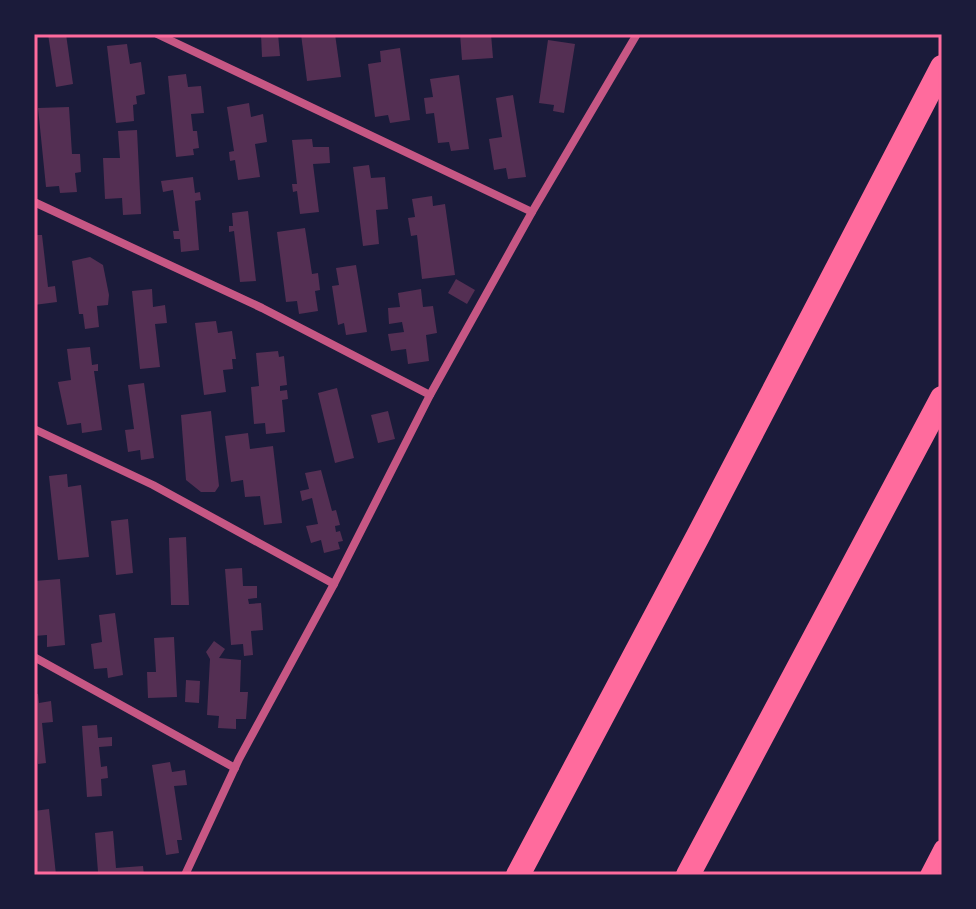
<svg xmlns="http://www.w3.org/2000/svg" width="976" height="909" viewBox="0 0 976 909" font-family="Mulish,sans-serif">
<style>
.building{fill:#542f53}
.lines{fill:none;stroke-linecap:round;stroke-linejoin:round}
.minor{stroke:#c65784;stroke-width:8}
.secondary{stroke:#ff6b9d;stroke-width:16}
.motorway{stroke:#ff6b9d;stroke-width:24}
.neatline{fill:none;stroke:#ff6b9d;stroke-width:3}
</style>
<rect width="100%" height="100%" fill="#1b1b3a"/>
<g class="building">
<path d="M 48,34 L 66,34 L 73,84 L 56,87 Z"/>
<path d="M 261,34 L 278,34 L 280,56 L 262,57 Z"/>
<path d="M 301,34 L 335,34 L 341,77 L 307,81 Z"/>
<path d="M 460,34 L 491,34 L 493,58 L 462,60 Z"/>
<path d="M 548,40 L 575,44 L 564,113 L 553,111 L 554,105 L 539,103 Z"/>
<path d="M 127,44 L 130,64 L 141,62 L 145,94 L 136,96 L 137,104 L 133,105 L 134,121 L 116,123 L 107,46 Z"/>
<path d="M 400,48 L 410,120 L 390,123 L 388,115 L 375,117 L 368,64 L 381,62 L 380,51 Z"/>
<path d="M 186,74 L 188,87 L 201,86 L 204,113 L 191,114 L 193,131 L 197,131 L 199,148 L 193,149 L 194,155 L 176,157 L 168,76 Z"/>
<path d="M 459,75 L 469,149 L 451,151 L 449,142 L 438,143 L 434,113 L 426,114 L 424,98 L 433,97 L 430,79 Z"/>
<path d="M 513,95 L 526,177 L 508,179 L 506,168 L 494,170 L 489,139 L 502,137 L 496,98 Z"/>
<path d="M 249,103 L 251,117 L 263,114 L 267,142 L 255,144 L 260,177 L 238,180 L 235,160 L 230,161 L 229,152 L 234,151 L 227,107 Z"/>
<path d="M 69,107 L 72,154 L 80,154 L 81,172 L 75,173 L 77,192 L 60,193 L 59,186 L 46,187 L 38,108 Z"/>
<path d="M 137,130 L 141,214 L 123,215 L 122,198 L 105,199 L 103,158 L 120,158 L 118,131 Z"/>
<path d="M 312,139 L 313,147 L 329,147 L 330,163 L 313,164 L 319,212 L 300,214 L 297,191 L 293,192 L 292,184 L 297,184 L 292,140 Z"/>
<path d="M 369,165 L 371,178 L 385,177 L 388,209 L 376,210 L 379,244 L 363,246 L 353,167 Z"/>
<path d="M 193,177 L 195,193 L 200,192 L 201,200 L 195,201 L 199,250 L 181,252 L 180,239 L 174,239 L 173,231 L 179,231 L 173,190 L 163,192 L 161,181 Z"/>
<path d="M 432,196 L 433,206 L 445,204 L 455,275 L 422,279 L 417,235 L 411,236 L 408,218 L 415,217 L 412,199 Z"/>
<path d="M 248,211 L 256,281 L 240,282 L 234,231 L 229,232 L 229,226 L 233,226 L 232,213 Z"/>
<path d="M 305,228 L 312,274 L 318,273 L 320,290 L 315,291 L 318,311 L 299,314 L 297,301 L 286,302 L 277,232 Z"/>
<path d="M 34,235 L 42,235 L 48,287 L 55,286 L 57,302 L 34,305 Z"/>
<path d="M 90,257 L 103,265 L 109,295 L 108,305 L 97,306 L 99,327 L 85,329 L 83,314 L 79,314 L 72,261 Z"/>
<path d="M 356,265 L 367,332 L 346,335 L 344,323 L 338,325 L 332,286 L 339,285 L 336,268 Z"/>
<path d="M 456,279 L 475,290 L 467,304 L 448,293 Z"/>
<path d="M 152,289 L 153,307 L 165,305 L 167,323 L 155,324 L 160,367 L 140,369 L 132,291 Z"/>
<path d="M 421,289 L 423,307 L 433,306 L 437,333 L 426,335 L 429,361 L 408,364 L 406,349 L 391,351 L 388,334 L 404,332 L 402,322 L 389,324 L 388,308 L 400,307 L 398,293 Z"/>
<path d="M 216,321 L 218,333 L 232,331 L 236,359 L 232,359 L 233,369 L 223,370 L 226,392 L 204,395 L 195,323 Z"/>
<path d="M 90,347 L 92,365 L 98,364 L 98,371 L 94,371 L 102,430 L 82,433 L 81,423 L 67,425 L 58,382 L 71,380 L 67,349 Z"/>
<path d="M 278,351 L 279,357 L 284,356 L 287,385 L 280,386 L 280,391 L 287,390 L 288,399 L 282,400 L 285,432 L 266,434 L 265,423 L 254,424 L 251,387 L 259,386 L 256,353 Z"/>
<path d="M 144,383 L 154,458 L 141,460 L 140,450 L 128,452 L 125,430 L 134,429 L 128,385 Z"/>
<path d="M 337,388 L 354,458 L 335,463 L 318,393 Z"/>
<path d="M 211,411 L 219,486 L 215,492 L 201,492 L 186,480 L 181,415 Z"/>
<path d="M 388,411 L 395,439 L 378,443 L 371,415 Z"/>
<path d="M 248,433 L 250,449 L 273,446 L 282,523 L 264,525 L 260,496 L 245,497 L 243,480 L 231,482 L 225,436 Z"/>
<path d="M 321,470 L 332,511 L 336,510 L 340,525 L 335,526 L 336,532 L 340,531 L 343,541 L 338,542 L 340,549 L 324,553 L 321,540 L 311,543 L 306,526 L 318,524 L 312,498 L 302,501 L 300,491 L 309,489 L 305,473 Z"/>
<path d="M 67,474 L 68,487 L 81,485 L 89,557 L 58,560 L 49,476 Z"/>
<path d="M 128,519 L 133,573 L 116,575 L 111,521 Z"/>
<path d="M 186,537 L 189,605 L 171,605 L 169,538 Z"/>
<path d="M 242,568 L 243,586 L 257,586 L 257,598 L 248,599 L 249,604 L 261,603 L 263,630 L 251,631 L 253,655 L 244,656 L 243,644 L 231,645 L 225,569 Z"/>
<path d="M 60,579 L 65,645 L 47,647 L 47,635 L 34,636 L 34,581 Z"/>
<path d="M 115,613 L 123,675 L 108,678 L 107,668 L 94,669 L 91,644 L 102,642 L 99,615 Z"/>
<path d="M 174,637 L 177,697 L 148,698 L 147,672 L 156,672 L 154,638 Z"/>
<path d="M 214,641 L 225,649 L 219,658 L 241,660 L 240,692 L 248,692 L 246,719 L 236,719 L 236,729 L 218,728 L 219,716 L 207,715 L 210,659 L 206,652 Z"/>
<path d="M 186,680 L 200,681 L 199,703 L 185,702 Z"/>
<path d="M 34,694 L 38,694 L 39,703 L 51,701 L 53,722 L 42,723 L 46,763 L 38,764 L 37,751 L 34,751 Z"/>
<path d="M 97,725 L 98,738 L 112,737 L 112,746 L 99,747 L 101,767 L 107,766 L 108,778 L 101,779 L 102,796 L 87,797 L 82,726 Z"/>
<path d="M 170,762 L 172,772 L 185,770 L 187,785 L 174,786 L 182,840 L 177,840 L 179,853 L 166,855 L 152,765 Z"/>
<path d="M 49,809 L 56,875 L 36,875 L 34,871 L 34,811 Z"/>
<path d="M 113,831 L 116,868 L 143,866 L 144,875 L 90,875 L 90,873 L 98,872 L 95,833 Z"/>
</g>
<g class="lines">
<g class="minor">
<path d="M 157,34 L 532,212"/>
<path d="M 34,202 L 262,308 L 430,395"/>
<path d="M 34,429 L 153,485 L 334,584"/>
<path d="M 34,657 L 235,768"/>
<path d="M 185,875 L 239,759 L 334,584 L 430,395 L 532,212 L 637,34"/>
</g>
<path class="secondary" d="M 928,875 L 942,848"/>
<g class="motorway">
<path d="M 518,875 L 698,536 L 942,67"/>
<path d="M 688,875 L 942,398"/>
</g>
</g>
<rect width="976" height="909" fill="none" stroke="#1b1b3a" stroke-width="72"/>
<rect x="36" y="36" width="904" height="837" class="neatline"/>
</svg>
